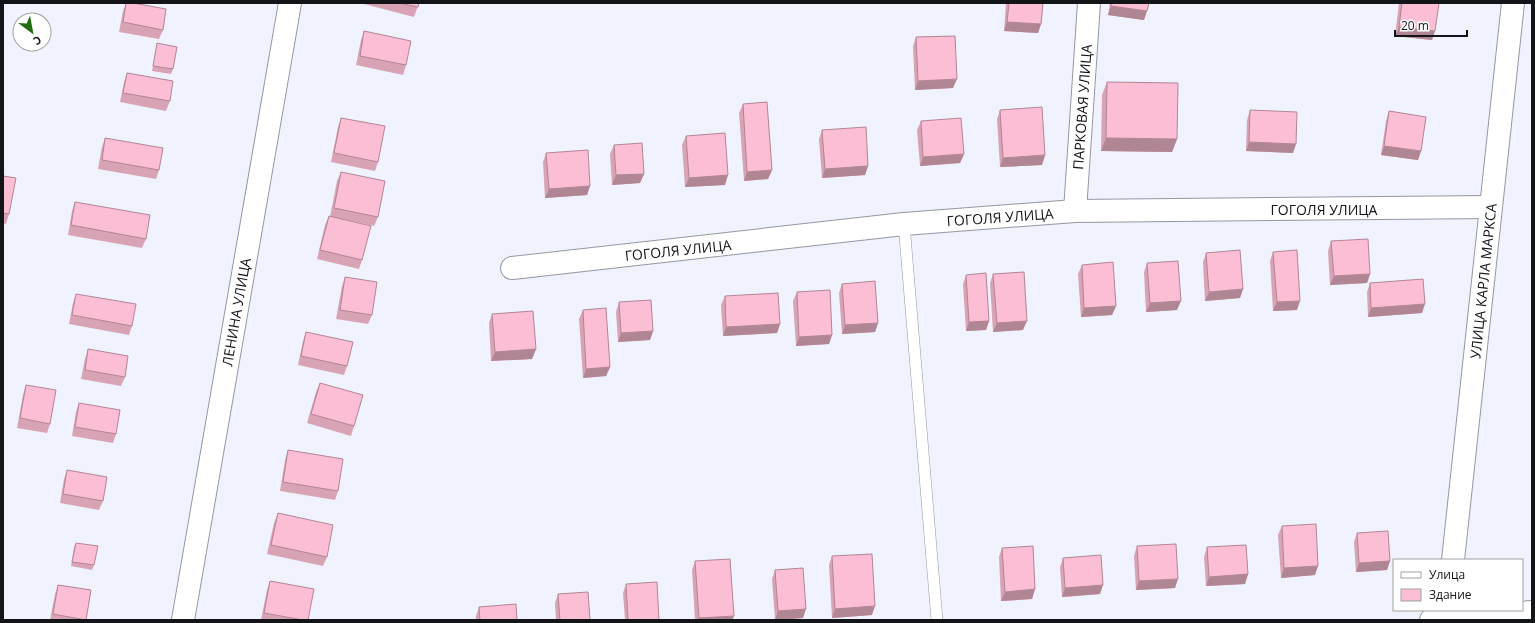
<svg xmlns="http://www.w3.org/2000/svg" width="1535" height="623" viewBox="0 0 1535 623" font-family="'Open Sans',sans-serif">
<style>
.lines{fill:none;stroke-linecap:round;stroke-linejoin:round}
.lane-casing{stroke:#9497a1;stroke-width:12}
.street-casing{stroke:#9497a1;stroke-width:24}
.secondary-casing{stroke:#9497a1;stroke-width:24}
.lane{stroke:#fff;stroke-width:11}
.street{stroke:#fff;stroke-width:22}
.secondary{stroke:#fff;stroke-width:22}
.wall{fill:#d9a3b6}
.shaded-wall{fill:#b08594}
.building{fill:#fcbed4;stroke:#b08594}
.labels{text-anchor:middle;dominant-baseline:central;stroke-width:3;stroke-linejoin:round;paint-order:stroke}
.street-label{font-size:14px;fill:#131418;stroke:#fff}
</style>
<rect width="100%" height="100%" fill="#f0f3fe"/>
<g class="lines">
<defs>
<path id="lane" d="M 904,224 L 937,620"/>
<g id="street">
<path d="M 1075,211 L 1089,3"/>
<path d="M 512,268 L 904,224 L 1075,211 L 1490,207"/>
</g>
<g id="secondary">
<path d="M 1453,560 L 1513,3"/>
<path d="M 183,620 L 290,3"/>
<path d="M 1431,620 L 1532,612"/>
</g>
</defs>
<use href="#lane" class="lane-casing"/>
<use href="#street" class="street-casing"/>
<use href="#secondary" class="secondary-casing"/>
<use href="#lane" class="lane"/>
<use href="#street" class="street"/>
<use href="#secondary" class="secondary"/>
</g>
<g class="wall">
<path d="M 126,3 L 163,30 L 159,39 L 119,32 L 123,11 Z"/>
<path d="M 365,3 L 419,3 L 414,17 L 364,4 Z"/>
<path d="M 1006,3 L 1043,3 L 1041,24 L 1038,33 L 1004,31 Z"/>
<path d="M 1110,3 L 1149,3 L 1144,20 L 1108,15 Z"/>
<path d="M 1399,3 L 1439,3 L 1432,40 L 1395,36 Z"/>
<path d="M 364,31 L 406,65 L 403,75 L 356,65 L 361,40 Z"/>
<path d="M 916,37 L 953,88 L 915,90 L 913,46 Z"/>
<path d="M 157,43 L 173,69 L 171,74 L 152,71 L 156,48 Z"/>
<path d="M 127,73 L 170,101 L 166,111 L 120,102 L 124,82 Z"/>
<path d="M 1107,82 L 1177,139 L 1172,152 L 1101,151 L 1102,95 Z"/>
<path d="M 743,104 L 772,170 L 768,179 L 744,181 L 739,113 Z"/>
<path d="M 1000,110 L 1045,155 L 1042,165 L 1000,167 L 997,119 Z"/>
<path d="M 1250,110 L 1293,153 L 1246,151 L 1247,120 Z"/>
<path d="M 1389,111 L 1421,151 L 1418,160 L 1381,155 L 1386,121 Z"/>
<path d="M 341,118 L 378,162 L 375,171 L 331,162 L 338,127 Z"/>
<path d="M 921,121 L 964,154 L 960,163 L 920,166 L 917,130 Z"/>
<path d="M 822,130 L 868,166 L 865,175 L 822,178 L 819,139 Z"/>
<path d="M 686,136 L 725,185 L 685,187 L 682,145 Z"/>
<path d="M 105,138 L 159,170 L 156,179 L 98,169 L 102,147 Z"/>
<path d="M 614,145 L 644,174 L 640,183 L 612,185 L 610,154 Z"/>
<path d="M 546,153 L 590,186 L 587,195 L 545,198 L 543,162 Z"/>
<path d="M 341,172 L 378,217 L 374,226 L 342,219 L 362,260 L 359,269 L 317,259 L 325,225 L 329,216 L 330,217 L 337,181 Z"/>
<path d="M 3,176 L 9,214 L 6,224 L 3,223 Z"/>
<path d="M 75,202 L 146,239 L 142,248 L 68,235 L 72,211 Z"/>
<path d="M 1331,241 L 1370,274 L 1367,283 L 1330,285 L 1328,251 Z"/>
<path d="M 1273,252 L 1297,310 L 1273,311 L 1270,261 Z"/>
<path d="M 1206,253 L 1243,289 L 1240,298 L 1205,301 L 1203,262 Z"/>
<path d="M 1147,263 L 1177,310 L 1146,312 L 1144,272 Z"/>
<path d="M 1082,265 L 1116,306 L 1112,315 L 1081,317 L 1078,274 Z"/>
<path d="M 993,274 L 1023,330 L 993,332 L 990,283 Z"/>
<path d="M 966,275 L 989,321 L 986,330 L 966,331 L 963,284 Z"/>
<path d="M 345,277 L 372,315 L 368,324 L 336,319 L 342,286 Z"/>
<path d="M 1370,283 L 1422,313 L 1368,317 L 1367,292 Z"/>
<path d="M 842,284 L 878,323 L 875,332 L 842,334 L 839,293 Z"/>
<path d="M 797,292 L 832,335 L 829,344 L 796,346 L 793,301 Z"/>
<path d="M 76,294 L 132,326 L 129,335 L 69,324 L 73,303 Z"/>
<path d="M 725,296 L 780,324 L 777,333 L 723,336 L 721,305 Z"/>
<path d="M 619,302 L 653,331 L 650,340 L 618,342 L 616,312 Z"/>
<path d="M 583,310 L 610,367 L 606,376 L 583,378 L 579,319 Z"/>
<path d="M 492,314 L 536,349 L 532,359 L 491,361 L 489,323 Z"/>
<path d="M 306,332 L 347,366 L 344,375 L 298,365 L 303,341 Z"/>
<path d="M 88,349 L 125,377 L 121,386 L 81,379 L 85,359 Z"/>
<path d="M 320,383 L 354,426 L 351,436 L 307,423 L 316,392 Z"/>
<path d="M 26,385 L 50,424 L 47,433 L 17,428 L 23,395 Z"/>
<path d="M 79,403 L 116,434 L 113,443 L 72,436 L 76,412 Z"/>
<path d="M 288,450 L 338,491 L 335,500 L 280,491 L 285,460 Z"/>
<path d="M 67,470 L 103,501 L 99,510 L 60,503 L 64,479 Z"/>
<path d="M 278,513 L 327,557 L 323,566 L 267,554 L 274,523 Z"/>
<path d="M 1282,526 L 1315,575 L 1281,578 L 1278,535 Z"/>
<path d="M 1357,533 L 1390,561 L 1387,570 L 1356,572 L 1354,542 Z"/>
<path d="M 76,543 L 94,565 L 92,570 L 71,566 L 74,547 Z"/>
<path d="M 1137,546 L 1175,588 L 1136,590 L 1134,556 Z"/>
<path d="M 1207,547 L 1248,574 L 1245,584 L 1206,586 L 1204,557 Z"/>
<path d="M 1002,548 L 1035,589 L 1032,599 L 1001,601 L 999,557 Z"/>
<path d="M 832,556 L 872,615 L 832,618 L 829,565 Z"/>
<path d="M 1063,558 L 1100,594 L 1062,597 L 1060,567 Z"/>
<path d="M 695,561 L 734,616 L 732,620 L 695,620 L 692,570 Z"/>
<path d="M 775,570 L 803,618 L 775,620 L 772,579 Z"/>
<path d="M 270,581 L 308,620 L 261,620 L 267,590 Z"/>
<path d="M 626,584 L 659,620 L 625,620 L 623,593 Z"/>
<path d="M 58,585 L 91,590 L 86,620 L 50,620 L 55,594 Z"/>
<path d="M 558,594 L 590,620 L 556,620 L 555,603 Z"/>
<path d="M 479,607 L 517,620 L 476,620 L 476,616 Z"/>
</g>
<g class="shaded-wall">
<path d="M 1111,6 L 1147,11 L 1144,20 L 1108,15 Z"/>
<path d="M 1007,22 L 1041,24 L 1038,33 L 1004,31 Z"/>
<path d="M 1399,27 L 1435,31 L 1432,40 L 1395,36 Z"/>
<path d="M 957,79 L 953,88 L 915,90 L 918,81 Z"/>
<path d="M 1106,138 L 1177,139 L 1172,152 L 1101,151 Z"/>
<path d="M 1249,142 L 1296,144 L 1293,153 L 1246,151 Z"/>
<path d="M 1384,146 L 1421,151 L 1418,160 L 1381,155 Z"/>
<path d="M 964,154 L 960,163 L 920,166 L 923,157 Z"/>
<path d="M 1045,155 L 1042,165 L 1000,167 L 1003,158 Z"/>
<path d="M 868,166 L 865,175 L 822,178 L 825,169 Z"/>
<path d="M 772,170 L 768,179 L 744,181 L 747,172 Z"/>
<path d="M 644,174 L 640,183 L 612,185 L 616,175 Z"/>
<path d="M 728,175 L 725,185 L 685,187 L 689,178 Z"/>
<path d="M 590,186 L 587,195 L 545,198 L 549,189 Z"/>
<path d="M 1370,274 L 1367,283 L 1330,285 L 1334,276 Z"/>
<path d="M 1243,289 L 1240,298 L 1205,301 L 1209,292 Z"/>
<path d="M 1181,301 L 1177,310 L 1146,312 L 1150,303 Z"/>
<path d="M 1300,301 L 1297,310 L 1273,311 L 1277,302 Z"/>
<path d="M 1425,304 L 1422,313 L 1368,317 L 1371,308 Z"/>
<path d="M 1116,306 L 1112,315 L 1081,317 L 1084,308 Z"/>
<path d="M 989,321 L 986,330 L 966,331 L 969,322 Z"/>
<path d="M 1027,321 L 1023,330 L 993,332 L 997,323 Z"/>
<path d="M 878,323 L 875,332 L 842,334 L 845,325 Z"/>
<path d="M 780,324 L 777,333 L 723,336 L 726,327 Z"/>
<path d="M 653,331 L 650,340 L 618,342 L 621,333 Z"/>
<path d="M 832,335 L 829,344 L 796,346 L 799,337 Z"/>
<path d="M 536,349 L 532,359 L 491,361 L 495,352 Z"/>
<path d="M 610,367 L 606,376 L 583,378 L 586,369 Z"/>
<path d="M 1390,561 L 1387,570 L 1356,572 L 1359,563 Z"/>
<path d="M 1318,566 L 1315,575 L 1281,578 L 1284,568 Z"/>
<path d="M 1248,574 L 1245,584 L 1206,586 L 1209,577 Z"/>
<path d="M 1178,579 L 1175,588 L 1136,590 L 1139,581 Z"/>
<path d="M 1103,585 L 1100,594 L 1062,597 L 1065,588 Z"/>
<path d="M 1035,589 L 1032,599 L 1001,601 L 1005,592 Z"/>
<path d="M 875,606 L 872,615 L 832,618 L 835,609 Z"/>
<path d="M 806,609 L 803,618 L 775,620 L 778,611 Z"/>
<path d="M 734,616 L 732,620 L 698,620 L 699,618 Z"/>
</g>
<g class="building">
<path d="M 126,3 L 133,3 L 166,9 L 163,30 L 123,22 Z"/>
<path d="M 399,3 L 419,3 L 418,7 Z"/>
<path d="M 1009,3 L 1043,3 L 1041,24 L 1007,22 Z"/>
<path d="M 1111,3 L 1149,3 L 1147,11 L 1111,6 Z"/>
<path d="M 1402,3 L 1439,3 L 1435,31 L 1399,27 Z"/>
<path d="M 364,31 L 411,41 L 406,65 L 360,56 Z"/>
<path d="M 955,36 L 957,79 L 918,81 L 916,37 Z"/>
<path d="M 157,43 L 177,47 L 173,69 L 153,66 Z"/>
<path d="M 127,73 L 173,81 L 170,101 L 123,93 Z"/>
<path d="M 1107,82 L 1178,83 L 1177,139 L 1106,138 Z"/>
<path d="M 767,102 L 772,170 L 747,172 L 743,104 Z"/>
<path d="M 1042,107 L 1045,155 L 1003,158 L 1000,110 Z"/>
<path d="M 1250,110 L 1297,112 L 1296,144 L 1249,142 Z"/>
<path d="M 1389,111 L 1426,117 L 1421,151 L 1384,146 Z"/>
<path d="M 341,118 L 385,126 L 378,162 L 334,153 Z"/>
<path d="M 961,118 L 964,154 L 923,157 L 921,121 Z"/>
<path d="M 866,127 L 868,166 L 825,169 L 822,130 Z"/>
<path d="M 725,133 L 728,175 L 689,178 L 686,136 Z"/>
<path d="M 105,138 L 163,148 L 159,170 L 102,160 Z"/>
<path d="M 642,143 L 644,174 L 616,175 L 614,145 Z"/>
<path d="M 588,150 L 590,186 L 549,189 L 546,153 Z"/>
<path d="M 341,172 L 385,181 L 378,217 L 334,208 Z"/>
<path d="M 3,176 L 16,178 L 9,214 L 3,213 Z"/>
<path d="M 75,202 L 150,215 L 146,239 L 71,225 Z"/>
<path d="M 329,216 L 371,226 L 362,260 L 320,250 Z"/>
<path d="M 1368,239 L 1370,274 L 1334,276 L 1331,241 Z"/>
<path d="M 1240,250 L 1243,289 L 1209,292 L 1206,253 Z"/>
<path d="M 1297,250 L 1300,301 L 1277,302 L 1273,252 Z"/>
<path d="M 1178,261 L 1181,301 L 1150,303 L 1147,263 Z"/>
<path d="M 1113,262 L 1116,306 L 1084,308 L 1082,265 Z"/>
<path d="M 1024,272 L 1027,321 L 997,323 L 993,274 Z"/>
<path d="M 986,273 L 989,321 L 969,322 L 966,275 Z"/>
<path d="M 345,277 L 377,282 L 372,315 L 340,310 Z"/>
<path d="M 1423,279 L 1425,304 L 1371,308 L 1370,283 Z"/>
<path d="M 875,281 L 878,323 L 845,325 L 842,284 Z"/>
<path d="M 830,290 L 832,335 L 799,337 L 797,292 Z"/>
<path d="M 778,293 L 780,324 L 726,327 L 725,296 Z"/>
<path d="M 76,294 L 136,304 L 132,326 L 72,315 Z"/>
<path d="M 651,300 L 653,331 L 621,333 L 619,302 Z"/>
<path d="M 606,308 L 610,367 L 586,369 L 583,310 Z"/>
<path d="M 533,311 L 536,349 L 495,352 L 492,314 Z"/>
<path d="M 306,332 L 353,342 L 347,366 L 301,356 Z"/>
<path d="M 88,349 L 128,356 L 125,377 L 85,370 Z"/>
<path d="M 320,383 L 363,395 L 354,426 L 311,414 Z"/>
<path d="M 26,385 L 56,390 L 50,424 L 20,418 Z"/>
<path d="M 79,403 L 120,410 L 116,434 L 75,427 Z"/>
<path d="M 288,450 L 343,459 L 338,491 L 283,482 Z"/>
<path d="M 67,470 L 107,477 L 103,501 L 63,494 Z"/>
<path d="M 278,513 L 333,525 L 327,557 L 271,545 Z"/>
<path d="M 1316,524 L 1318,566 L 1284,568 L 1282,526 Z"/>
<path d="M 1388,531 L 1390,561 L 1359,563 L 1357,533 Z"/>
<path d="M 76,543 L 98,546 L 94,565 L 72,562 Z"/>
<path d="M 1176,544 L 1178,579 L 1139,581 L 1137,546 Z"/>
<path d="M 1246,545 L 1248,574 L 1209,577 L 1207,547 Z"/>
<path d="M 1033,546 L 1035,589 L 1005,592 L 1002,548 Z"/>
<path d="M 872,554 L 875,606 L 835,609 L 832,556 Z"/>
<path d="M 1101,555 L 1103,585 L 1065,588 L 1063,558 Z"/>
<path d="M 730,559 L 734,616 L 699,618 L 695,561 Z"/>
<path d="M 803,568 L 806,609 L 778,611 L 775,570 Z"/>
<path d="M 270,581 L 314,589 L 308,620 L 303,620 L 264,613 Z"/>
<path d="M 657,582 L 659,620 L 628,620 L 626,584 Z"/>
<path d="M 58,585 L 91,590 L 86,620 L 53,614 Z"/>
<path d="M 588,592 L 590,620 L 560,620 L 558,594 Z"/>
<path d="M 516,604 L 517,620 L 480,620 L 479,607 Z"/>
</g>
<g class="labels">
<g class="street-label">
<text transform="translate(1082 107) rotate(-86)">ПАРКОВАЯ УЛИЦА</text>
<text x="1324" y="209">ГОГОЛЯ УЛИЦА</text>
<text transform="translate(1000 217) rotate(-4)">ГОГОЛЯ УЛИЦА</text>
<text transform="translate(678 250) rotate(-6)">ГОГОЛЯ УЛИЦА</text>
<text transform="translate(1483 281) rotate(-84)">УЛИЦА КАРЛА МАРКСА</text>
<text transform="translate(236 312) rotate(-80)">ЛЕНИНА УЛИЦА</text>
</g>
</g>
<rect width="1535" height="623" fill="none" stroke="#131418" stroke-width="8"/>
<rect x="1393" y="559" width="130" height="52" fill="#ffffff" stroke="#a1a1a3"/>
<rect x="1401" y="572" width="20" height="6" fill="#ffffff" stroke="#a1a1a3"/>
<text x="1429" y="579" font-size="12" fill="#131418">Улица</text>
<rect x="1401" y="589" width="20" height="12" fill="#fcbed4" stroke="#a1a1a3"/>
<text x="1429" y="599" font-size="12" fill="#131418">Здание</text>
<g transform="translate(32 32) rotate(148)"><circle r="19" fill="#ffffff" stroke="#a1a1a3"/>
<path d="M0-3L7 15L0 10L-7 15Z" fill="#206c0e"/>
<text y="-6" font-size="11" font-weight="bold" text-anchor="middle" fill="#131418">С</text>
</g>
<path d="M1395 30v6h72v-6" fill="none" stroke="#131418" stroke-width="2"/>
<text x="1401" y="30" font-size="12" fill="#131418" stroke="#ffffff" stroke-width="3" paint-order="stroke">20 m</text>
</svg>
